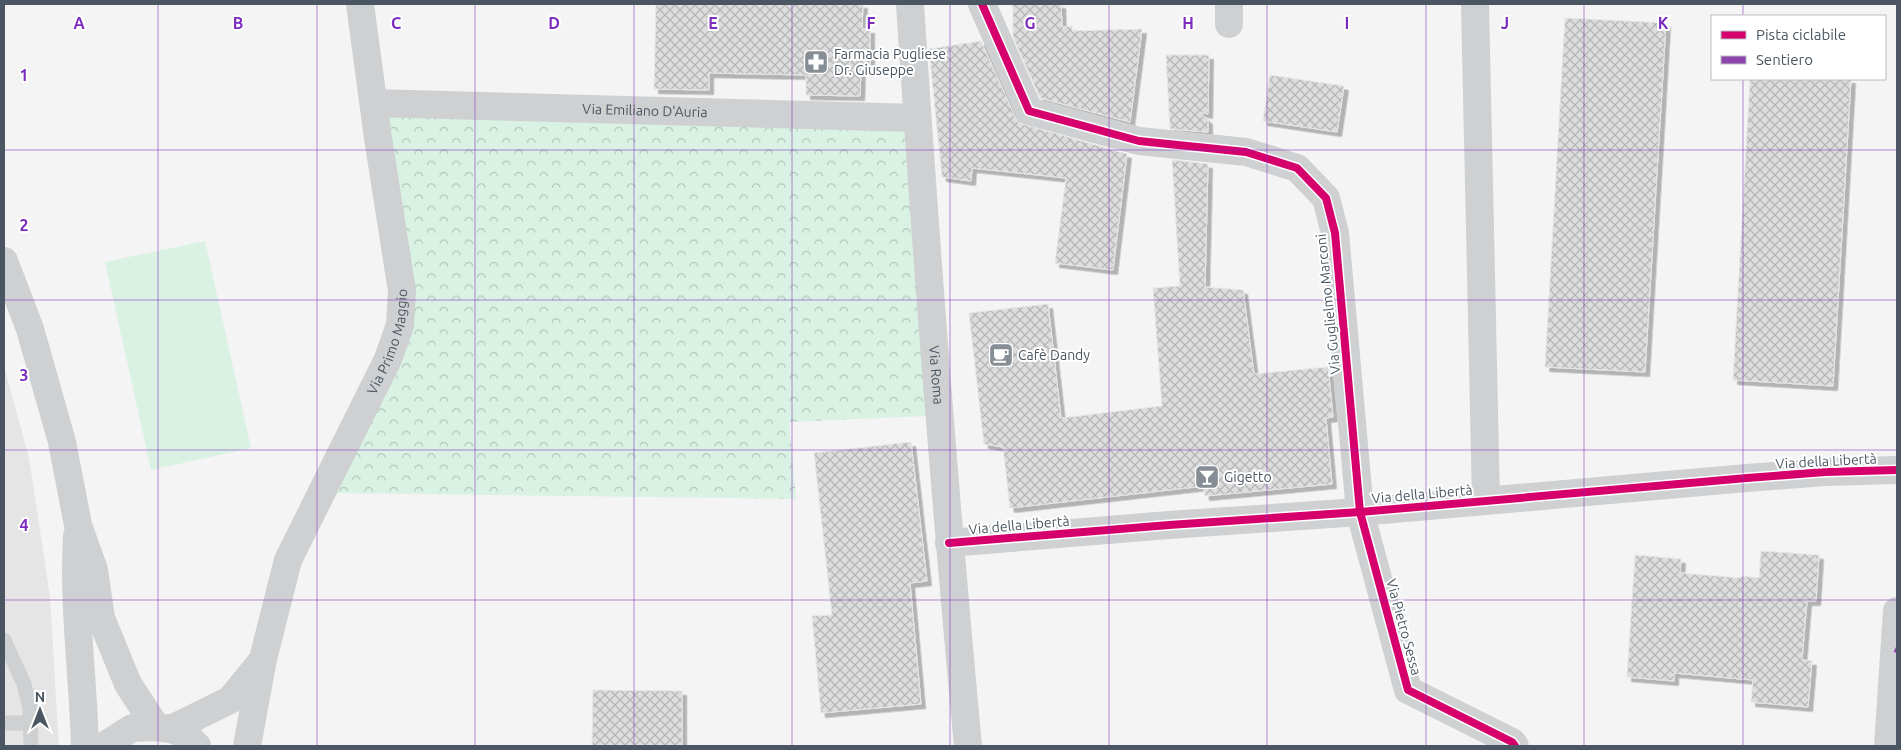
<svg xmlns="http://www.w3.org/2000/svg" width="1901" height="750" viewBox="0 0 1901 750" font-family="Ubuntu,sans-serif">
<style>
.education{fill:#e6e5e6}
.park{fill:url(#park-crowns)}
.pitch{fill:#d9f2e3}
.building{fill:url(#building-cross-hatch);stroke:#e5e6e7;filter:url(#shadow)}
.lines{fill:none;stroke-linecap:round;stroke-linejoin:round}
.service{stroke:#ced0d2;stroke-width:15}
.minor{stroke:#ced0d2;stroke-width:28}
.tertiary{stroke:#ced0d2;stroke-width:28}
.quiet{stroke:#8e44ad;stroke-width:6;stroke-dasharray:12 6;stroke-linecap:butt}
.cycleway-casing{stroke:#fff;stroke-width:11}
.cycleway{stroke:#d6006c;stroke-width:8}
.grid{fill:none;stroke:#7b2cbf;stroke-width:1;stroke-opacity:0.55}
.labels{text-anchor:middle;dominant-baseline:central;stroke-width:4;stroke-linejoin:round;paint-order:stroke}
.poi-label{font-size:14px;fill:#4a5661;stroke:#fff;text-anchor:start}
.street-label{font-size:14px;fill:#4a5661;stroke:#fff}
.grid-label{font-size:16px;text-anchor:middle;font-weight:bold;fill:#7b2cbf;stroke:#fff;stroke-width:4;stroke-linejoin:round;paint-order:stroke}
</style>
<defs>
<pattern id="park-crowns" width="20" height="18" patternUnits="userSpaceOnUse" patternTransform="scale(1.25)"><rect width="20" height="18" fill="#d9f2e3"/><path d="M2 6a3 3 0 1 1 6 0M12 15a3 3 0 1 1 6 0" fill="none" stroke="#b2c7bb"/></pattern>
<pattern id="building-cross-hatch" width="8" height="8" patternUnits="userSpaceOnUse" patternTransform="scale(1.25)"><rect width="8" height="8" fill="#ddddde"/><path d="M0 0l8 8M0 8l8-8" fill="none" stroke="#b5b6b7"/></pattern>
<filter id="shadow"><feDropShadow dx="4.5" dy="4.5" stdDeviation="0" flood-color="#0004"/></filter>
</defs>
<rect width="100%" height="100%" fill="#f4f4f4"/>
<path class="education" d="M 4,366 L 29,458 L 50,597 L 59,746 L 4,746 Z"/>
<path class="park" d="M 378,94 L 902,104 L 927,416 L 789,422 L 796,499 L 332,493 L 407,346 L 413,317 Z"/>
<path class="pitch" d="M 205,241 L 251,448 L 151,470 L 105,262 Z"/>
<g class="building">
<path d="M 656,4 L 863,4 L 862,29 L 870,29 L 870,69 L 861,69 L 860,96 L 806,95 L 806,75 L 709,73 L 709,90 L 654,89 Z"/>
<path d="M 1013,4 L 1061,4 L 1062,27 L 1072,26 L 1072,31 L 1142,29 L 1130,122 L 1040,98 L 1013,37 Z"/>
<path d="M 1565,18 L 1666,23 L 1645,372 L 1545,367 Z"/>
<path d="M 981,41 L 1015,117 L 1019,123 L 1127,154 L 1113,270 L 1055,263 L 1066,178 L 972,168 L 971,181 L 942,177 L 929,49 Z"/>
<path d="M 1166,55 L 1209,55 L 1208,114 L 1199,112 L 1208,120 L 1208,132 L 1170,129 Z"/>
<path d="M 1270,75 L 1344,86 L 1337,132 L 1263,121 Z"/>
<path d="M 1750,79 L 1851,79 L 1833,386 L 1733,380 Z"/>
<path d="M 1172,160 L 1208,164 L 1205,287 L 1243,290 L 1254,374 L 1328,367 L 1333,417 L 1326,418 L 1332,484 L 1205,496 L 1204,486 L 1010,508 L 1003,447 L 984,444 L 969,313 L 1048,304 L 1061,418 L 1162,406 L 1153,288 L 1180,286 Z"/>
<path d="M 911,442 L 927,581 L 910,583 L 921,704 L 821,713 L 812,616 L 832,615 L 814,453 Z"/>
<path d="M 1761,551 L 1819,555 L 1816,601 L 1807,601 L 1802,660 L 1812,661 L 1808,707 L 1751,702 L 1753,680 L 1674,673 L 1674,681 L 1627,677 L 1635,555 L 1681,559 L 1680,573 L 1741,578 L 1741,576 L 1759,578 Z"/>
<path d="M 593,690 L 682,691 L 682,746 L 592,746 Z"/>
</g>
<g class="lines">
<g class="service">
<path d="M 4,640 L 24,684 L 30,708 L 31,746"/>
<path d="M 4,723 L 30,723"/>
</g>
<g class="minor">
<path d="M 982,4 L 1029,111 L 1139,141 L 1246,152 L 1297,168 L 1326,198 L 1335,233 L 1360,512 L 1408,690 L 1512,742 L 1515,746"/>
<path d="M 1475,4 L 1486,500"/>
<path d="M 1229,24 L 1229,4"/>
<path id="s1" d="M 374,103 L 917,118"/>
<path d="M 949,543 L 1169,525 L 1360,512 L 1747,478 L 1825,472 L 1897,470"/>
<path d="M 1888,746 L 1897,611"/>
</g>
<g class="tertiary">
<path id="s2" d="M 910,4 C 926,252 945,499 968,746"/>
<path d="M 4,261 L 30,329 L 62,442 L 78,525 L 94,570 L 101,618 L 128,684 L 156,727"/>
<path d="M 77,536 C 73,606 83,676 85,746"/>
<path d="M 171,729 L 230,700 L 261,662"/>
<path d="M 104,746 L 132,728 L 156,727 L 171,729 L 185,734 L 197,746"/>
<path id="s3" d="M 247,746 L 263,659 L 288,560 L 388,359 L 400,325 L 402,291 L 378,138 L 360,4"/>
</g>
<path class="quiet" d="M 1895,649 L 1897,650"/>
<defs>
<g id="cycleway">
<path d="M 982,4 L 1029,111 L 1139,141 L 1246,152 L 1297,168 L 1326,198 L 1335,233 L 1360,512 L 1408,690 L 1512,742 L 1515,746"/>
<path d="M 949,543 L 1169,525 L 1360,512 L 1747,478 L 1825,472 L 1897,470"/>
</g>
</defs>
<use href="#cycleway" class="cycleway-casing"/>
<use href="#cycleway" class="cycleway"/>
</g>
<path class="grid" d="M 158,4 L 158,746M 317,4 L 317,746M 475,4 L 475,746M 634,4 L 634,746M 792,4 L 792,746M 950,4 L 950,746M 1109,4 L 1109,746M 1267,4 L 1267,746M 1426,4 L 1426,746M 1584,4 L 1584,746M 1743,4 L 1743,16M 1743,79 L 1743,746M 4,150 L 1897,150M 4,300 L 1897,300M 4,450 L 1897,450M 4,600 L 1897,600"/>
<defs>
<symbol id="pharmacy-square" viewBox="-11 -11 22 22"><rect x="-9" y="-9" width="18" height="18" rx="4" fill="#868d94" stroke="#fff"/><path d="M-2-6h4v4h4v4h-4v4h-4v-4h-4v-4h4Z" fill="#fff"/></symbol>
<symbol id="cafe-square" viewBox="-11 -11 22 22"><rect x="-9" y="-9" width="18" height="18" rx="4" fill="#868d94" stroke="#fff"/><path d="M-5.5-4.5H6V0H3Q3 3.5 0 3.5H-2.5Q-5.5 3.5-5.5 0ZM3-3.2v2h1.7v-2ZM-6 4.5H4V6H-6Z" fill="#fff"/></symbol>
<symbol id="bar-square" viewBox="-11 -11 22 22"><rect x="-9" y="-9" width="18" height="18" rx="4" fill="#868d94" stroke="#fff"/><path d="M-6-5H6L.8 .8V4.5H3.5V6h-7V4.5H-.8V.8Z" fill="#fff"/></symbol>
</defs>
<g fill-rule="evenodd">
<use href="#pharmacy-square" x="802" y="48" width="28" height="28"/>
<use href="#cafe-square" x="987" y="341" width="28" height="28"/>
<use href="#bar-square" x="1193" y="463" width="28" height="28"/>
</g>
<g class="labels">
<g class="poi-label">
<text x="834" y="54">Farmacia Pugliese<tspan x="834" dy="16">Dr. Giuseppe</tspan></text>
<text x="1018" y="355">Cafè Dandy</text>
<text x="1224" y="477">Gigetto</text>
</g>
<g class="street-label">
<text stroke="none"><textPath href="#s1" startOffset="271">Via Emiliano D'Auria</textPath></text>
<text transform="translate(1328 304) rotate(-96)">Via Guglielmo Marconi</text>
<text stroke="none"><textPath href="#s3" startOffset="432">Via Primo Maggio</textPath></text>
<text stroke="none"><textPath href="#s2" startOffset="372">Via Roma</textPath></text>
<text transform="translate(1826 461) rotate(-3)">Via della Libertà</text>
<text transform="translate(1422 494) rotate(-5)">Via della Libertà</text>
<text transform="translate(1019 525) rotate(-5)">Via della Libertà</text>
<text transform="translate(1404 627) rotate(75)">Via Pietro Sessa</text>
</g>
</g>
<g class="grid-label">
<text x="79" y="29">A</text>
<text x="238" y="29">B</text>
<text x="396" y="29">C</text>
<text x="554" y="29">D</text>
<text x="713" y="29">E</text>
<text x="871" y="29">F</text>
<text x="1030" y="29">G</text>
<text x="1188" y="29">H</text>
<text x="1347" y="29">I</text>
<text x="1505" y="29">J</text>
<text x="1663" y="29">K</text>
<text x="24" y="81">1</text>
<text x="24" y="231">2</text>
<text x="24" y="381">3</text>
<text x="24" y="531">4</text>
</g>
<rect width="1901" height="750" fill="none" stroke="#4a5661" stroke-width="10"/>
<rect x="1711" y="15" width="175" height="65" fill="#ffffff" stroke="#b7bbc0"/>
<rect x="1721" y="31" width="25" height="8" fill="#d6006c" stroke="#b7bbc0"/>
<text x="1756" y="40" font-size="15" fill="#4a5661">Pista ciclabile</text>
<rect x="1721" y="56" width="25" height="8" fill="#8e44ad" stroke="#b7bbc0"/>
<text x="1756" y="65" font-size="15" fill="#4a5661">Sentiero</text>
<g transform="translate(40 710)" stroke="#ffffff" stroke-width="4" paint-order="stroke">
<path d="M0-4L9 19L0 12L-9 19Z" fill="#4a5661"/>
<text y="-8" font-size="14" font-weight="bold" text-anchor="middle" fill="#4a5661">N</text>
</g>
</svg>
